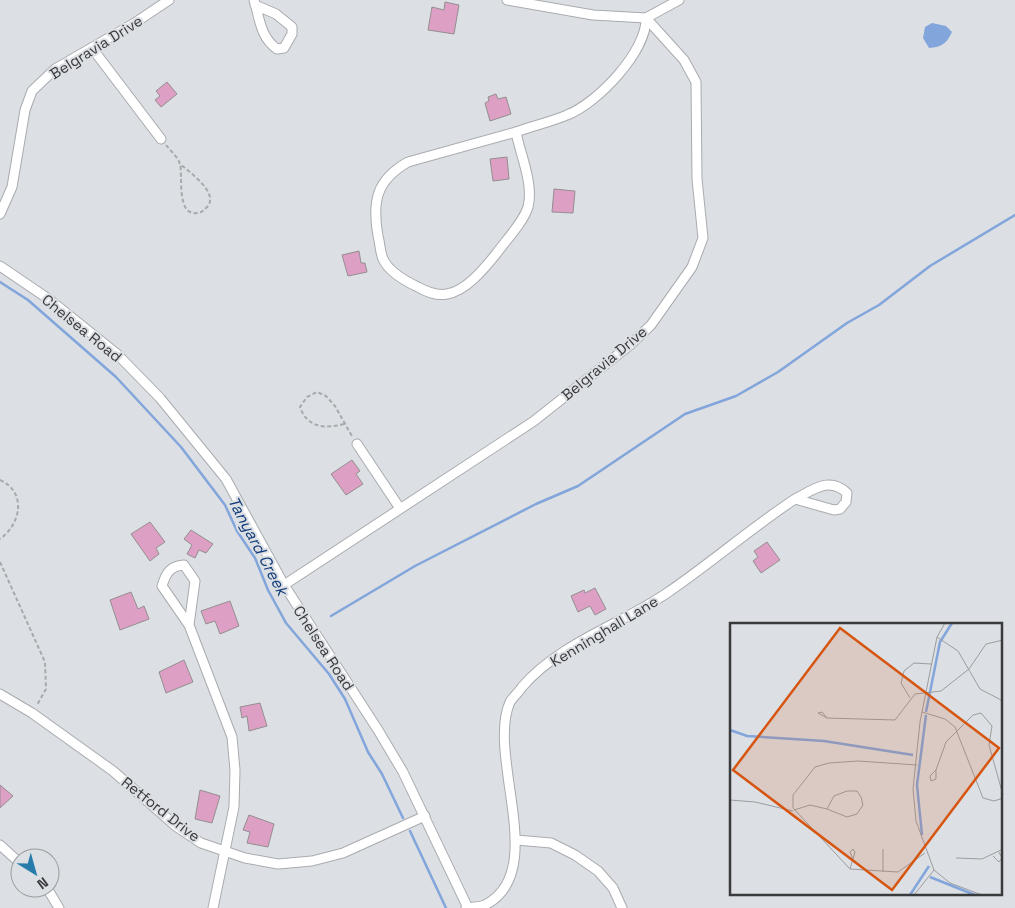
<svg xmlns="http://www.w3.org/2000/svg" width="1015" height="908" viewBox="0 0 1015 908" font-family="'Space Grotesk',sans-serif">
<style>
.water{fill:#82a5db}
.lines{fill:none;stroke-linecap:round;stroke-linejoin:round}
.stream{stroke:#82a5db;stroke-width:2.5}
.building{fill:#dd9fc3;stroke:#948f91}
.minor-casing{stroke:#a9abaf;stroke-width:11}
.path{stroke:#a7aaad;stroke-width:2;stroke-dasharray:4 2.5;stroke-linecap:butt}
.minor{stroke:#fff;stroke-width:9}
.labels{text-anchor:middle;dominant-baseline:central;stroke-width:4;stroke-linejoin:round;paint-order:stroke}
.street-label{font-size:15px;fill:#393a3c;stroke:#dcdfe3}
.water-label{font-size:16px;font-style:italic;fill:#103b7a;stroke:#dcdfe3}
.inset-river{fill:none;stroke:#82a5db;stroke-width:2.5}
.inset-road{fill:none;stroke:#9b9da0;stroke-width:1}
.view{fill:#d65611;fill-opacity:0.15;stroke:#d65611;stroke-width:2.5}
.inset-edge{fill:none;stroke:#393a3c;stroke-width:2.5}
</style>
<rect width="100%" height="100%" fill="#dcdfe3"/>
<path class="water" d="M 932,23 L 946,26 L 952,32 C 947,43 942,47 929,48 L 923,38 L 925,27 Z"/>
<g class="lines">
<g class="stream">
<path d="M 0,282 L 28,300 L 116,377 L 181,447 L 225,505 L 237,531 L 255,558 L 268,590 L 286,623 L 329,674 L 345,699 L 368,752 L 382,774 L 403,818"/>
<path d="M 331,616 L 415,566 L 536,504 L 578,486 L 685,414 L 736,396 L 778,372 L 847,323 L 879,305 L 930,266 L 1015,215"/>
<path d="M 410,831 L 446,908"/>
</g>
</g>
<g class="building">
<path d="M 445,2 L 459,5 L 454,34 L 428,30 L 432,7 L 444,10 Z"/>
<path d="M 167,82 L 177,94 L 161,107 L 155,100 L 160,96 L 156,91 Z"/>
<path d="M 496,94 L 498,99 L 506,97 L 511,114 L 490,121 L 485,103 L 489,101 L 488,97 Z"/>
<path d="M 507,157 L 509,179 L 493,181 L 490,159 Z"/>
<path d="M 554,189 L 575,191 L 573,213 L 552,212 Z"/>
<path d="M 359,251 L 361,263 L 365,263 L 367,272 L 348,276 L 342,255 Z"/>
<path d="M 352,460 L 360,471 L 356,474 L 363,484 L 346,495 L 331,474 Z"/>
<path d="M 150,522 L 165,542 L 156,548 L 159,554 L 150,561 L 131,534 Z"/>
<path d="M 191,530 L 213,544 L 206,553 L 199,550 L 195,558 L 187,554 L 192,545 L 184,539 Z"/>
<path d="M 767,542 L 780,560 L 761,573 L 753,561 L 758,557 L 754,551 Z"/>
<path d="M 595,588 L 606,609 L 595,615 L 590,606 L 578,612 L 571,596 L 584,590 L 585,593 Z"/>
<path d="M 131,592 L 138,609 L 144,606 L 149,619 L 120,630 L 110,600 Z"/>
<path d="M 230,601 L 239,626 L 220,634 L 215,621 L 206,624 L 201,611 Z"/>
<path d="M 184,660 L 193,682 L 166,693 L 159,672 Z"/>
<path d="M 260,703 L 267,726 L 249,731 L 247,716 L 242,718 L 240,707 Z"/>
<path d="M 0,785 L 13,796 L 0,808 Z"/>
<path d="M 200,790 L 220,796 L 212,823 L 195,819 Z"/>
<path d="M 249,815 L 274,824 L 268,847 L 247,843 L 250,832 L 243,830 Z"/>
</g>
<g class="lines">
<defs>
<g id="minor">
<path d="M 254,0 C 260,19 260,37 277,49 L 284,48 L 292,34 L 292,27 L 276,14 L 255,5"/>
<path d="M 646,18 L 679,0"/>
<path d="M 92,48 L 161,139"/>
<path d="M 516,132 C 520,154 534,184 528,207 C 523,223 506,240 496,254 C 484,269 466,291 447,294 C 436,296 427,292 418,287 C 405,281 389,272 383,259 C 380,252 380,243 378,236 C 372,202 376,180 408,162 Z"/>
<path d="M 516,132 C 532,126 551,122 567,115 C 598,103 647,51 646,18"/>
<path d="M 0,214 L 12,187 L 25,110 L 32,91 L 55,69 L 133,24 L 169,0"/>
<path d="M 0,266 L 50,300 L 117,354 L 160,398 L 226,479 L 284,585 L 378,730 L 403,772 L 468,908"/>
<path d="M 357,444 L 399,507"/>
<path d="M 284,585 L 534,421 L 630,345 L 651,325 L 692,267 L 703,238 L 697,179 L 696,82 L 684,60 L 646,18 L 593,15 L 507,0"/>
<path d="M 189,625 L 162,586 C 166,573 170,566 184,565 L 195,581 L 189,625 L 232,737 L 235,770 L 234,807 L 213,908"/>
<path d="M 0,694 L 32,713 L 113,771 L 177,827 L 201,843 L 245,858 L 278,864 L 312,861 L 343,853 L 425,816"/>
<path d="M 516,840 L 551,843 L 575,855 L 598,871 L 613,888 L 622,908"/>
<path d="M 0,845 L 20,863"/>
<path d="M 47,888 L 59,908"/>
<path d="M 466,908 C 472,907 480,907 485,905 C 550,872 486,756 510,702 C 513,697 519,692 522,687 C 560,643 620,625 667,593 C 711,563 751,528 795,499 L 834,510 L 840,509 L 846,502 L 847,493 C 829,476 813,490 795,499"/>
</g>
</defs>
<use href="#minor" class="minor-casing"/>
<g class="path">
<path d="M 166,145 C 170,150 178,157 180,164 C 183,175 176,216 197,213 C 202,213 204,210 207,207 C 220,193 189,172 179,163"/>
<path d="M 344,424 C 326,429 307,428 300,407 L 307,397 L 317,392 L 326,396 L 335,406 L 353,438"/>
<path d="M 0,480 C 27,492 21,524 0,539"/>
<path d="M 0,562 L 45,662 L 46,689 L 37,705"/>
</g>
<use href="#minor" class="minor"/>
</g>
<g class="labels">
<g class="street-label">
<text transform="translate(96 47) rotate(-32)">Belgravia Drive</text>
<text transform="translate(82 328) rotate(39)">Chelsea Road</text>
<text transform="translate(604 363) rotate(-40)">Belgravia Drive</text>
<text transform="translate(604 631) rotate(-31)">Kenninghall Lane</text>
<text transform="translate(324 648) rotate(57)">Chelsea Road</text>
<text transform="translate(161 809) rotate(38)">Retford Drive</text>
</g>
<g class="water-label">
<text transform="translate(258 546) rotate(62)">Tanyard Creek</text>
</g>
</g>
<g transform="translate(730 623)">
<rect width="272" height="272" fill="#dcdfe3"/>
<path class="inset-river" d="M 196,89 L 210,19 L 222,0M 0,107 L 17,113 L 94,118 L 183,132M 192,212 L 187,162 L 196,92M 200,254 L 245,272M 180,272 L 199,243"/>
<path class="inset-road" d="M 215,0 L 207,14 L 190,99 L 183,166 L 186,198 L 204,247 L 220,260 L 252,272M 207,14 L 228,28 L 250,66 L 273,78M 180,75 L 171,60 L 174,48 L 184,40 L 201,41M 192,89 L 215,96 L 225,104 L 253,175 L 264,178 L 273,175M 97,95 L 88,90 L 92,89 L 97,95 L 165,97 L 185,71 L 211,68 L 239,46 L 256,21 L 273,17M 187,142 L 128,138 L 99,140 L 85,144 L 63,172 L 63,185 L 120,246 L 168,249 L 195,230M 206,147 L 206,156 L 201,158 L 200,153 L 206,147 L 216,119 L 243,92 L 251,90 L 262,103 L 259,122 L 273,172M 117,168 L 127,168 L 131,174 L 133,182 L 127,191 L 117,194 L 97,186 L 104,173 ZM 0,177 L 25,179 L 63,188M 64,187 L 80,182 L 97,186M 153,226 L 153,249M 263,233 L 269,239 L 272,235 L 269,229M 226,235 L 252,236 L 273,226M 120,246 L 125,229 L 123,226 L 120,229 L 123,236M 184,272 L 204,247"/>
<path class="view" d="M 110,5 L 269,125 L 162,267 L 3,147 Z"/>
<rect width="272" height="272" class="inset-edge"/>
</g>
<g transform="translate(35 873) rotate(143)"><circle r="24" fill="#dcdfe3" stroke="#9b9da0"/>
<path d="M0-4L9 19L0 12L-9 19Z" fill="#277cac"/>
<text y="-8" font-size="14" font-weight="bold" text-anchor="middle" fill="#393a3c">N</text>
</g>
</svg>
